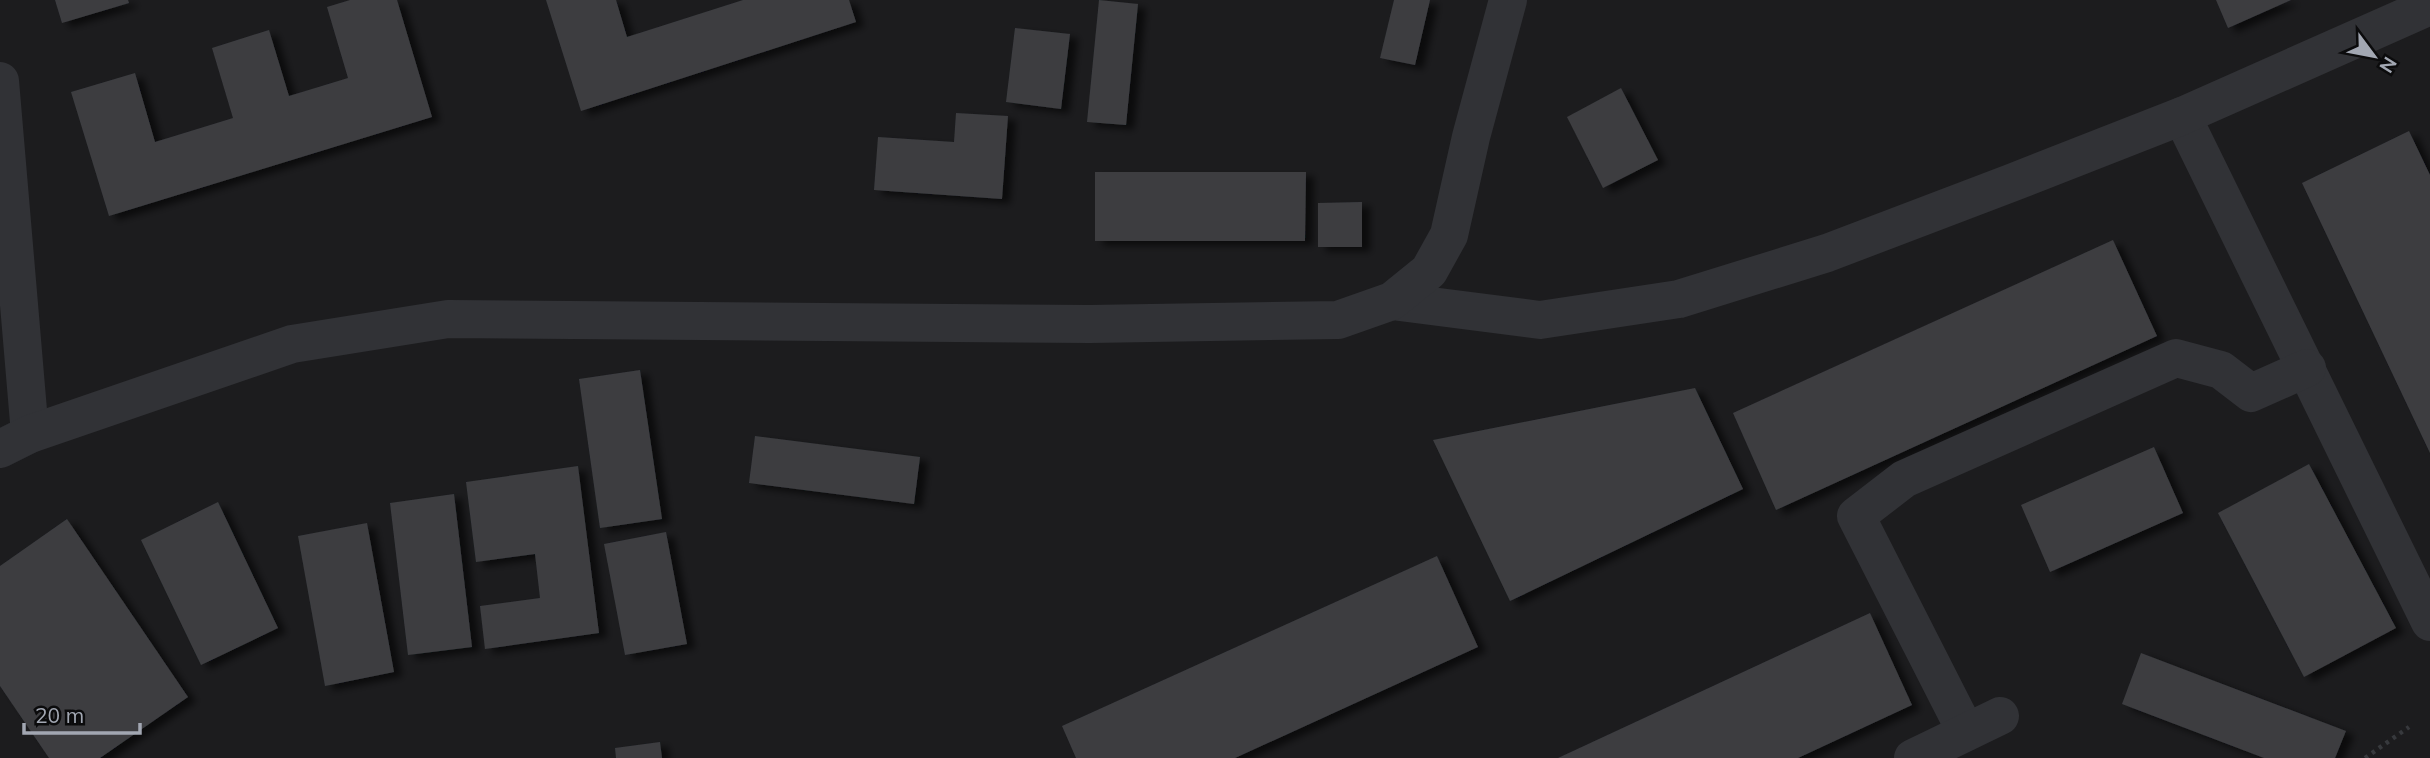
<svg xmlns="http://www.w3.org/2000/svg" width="2430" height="758" viewBox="0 0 2430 758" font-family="Mulish,sans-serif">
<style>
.built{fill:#1c1c1e}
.building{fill:#3c3d41;filter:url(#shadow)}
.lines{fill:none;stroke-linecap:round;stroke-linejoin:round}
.path{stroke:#37393d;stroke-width:4.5;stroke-dasharray:3.5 5;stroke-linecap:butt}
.minor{stroke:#313236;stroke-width:38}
</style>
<defs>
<filter id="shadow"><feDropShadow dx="8" dy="4.5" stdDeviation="3.5" flood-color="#0009"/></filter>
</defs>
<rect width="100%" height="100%" fill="#101011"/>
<rect class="built" x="0" y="0" width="2430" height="758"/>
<g class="building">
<path d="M 55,0 L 128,0 L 129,3 L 62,23 Z"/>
<path d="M 350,0 L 397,0 L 432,117 L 109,216 L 71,92 L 135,73 L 155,142 L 233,118 L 212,48 L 269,30 L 289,96 L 348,78 L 327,7 Z"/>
<path d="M 546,0 L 616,0 L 627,37 L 743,0 L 849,0 L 856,22 L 581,111 Z"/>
<path d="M 1099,0 L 1138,4 L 1126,125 L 1087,122 Z"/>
<path d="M 1394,0 L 1430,0 L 1415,65 L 1380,58 Z"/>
<path d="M 2216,0 L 2291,0 L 2228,28 Z"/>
<path d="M 1015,28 L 1070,34 L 1061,109 L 1006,102 Z"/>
<path d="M 1621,88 L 1658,160 L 1603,188 L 1567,117 Z"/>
<path d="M 956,113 L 1008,116 L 1002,199 L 874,190 L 878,137 L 954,142 Z"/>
<path d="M 2409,131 L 2430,175 L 2430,453 L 2302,183 Z"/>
<path d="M 1095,172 L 1306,172 L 1305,241 L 1095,241 Z"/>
<path d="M 1362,202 L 1362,247 L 1318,247 L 1318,203 Z"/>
<path d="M 2113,240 L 2157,336 L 1776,510 L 1733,413 Z"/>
<path d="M 640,370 L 662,519 L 600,528 L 579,379 Z"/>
<path d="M 1695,388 L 1743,489 L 1510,601 L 1433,440 Z"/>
<path d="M 755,436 L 920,457 L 914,504 L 749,483 Z"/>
<path d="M 2154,447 L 2183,513 L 2050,572 L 2021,505 Z"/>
<path d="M 2309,464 L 2396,628 L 2304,677 L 2218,513 Z"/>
<path d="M 578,466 L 599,633 L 485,649 L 480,606 L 540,598 L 535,554 L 476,562 L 466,482 Z"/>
<path d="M 454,494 L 472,647 L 408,655 L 390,503 Z"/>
<path d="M 218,502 L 278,628 L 201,665 L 141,540 Z"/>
<path d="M 67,519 L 188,697 L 100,758 L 49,758 L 0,686 L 0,566 Z"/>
<path d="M 367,523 L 394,672 L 325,686 L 298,536 Z"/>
<path d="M 666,532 L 687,644 L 625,655 L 604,544 Z"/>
<path d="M 1437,556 L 1478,647 L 1235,758 L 1076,758 L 1062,726 Z"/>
<path d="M 1870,613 L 1912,705 L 1798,758 L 1558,758 Z"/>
<path d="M 2141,653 L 2346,731 L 2335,758 L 2264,758 L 2122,704 Z"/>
<path d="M 660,742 L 662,758 L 616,758 L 615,748 Z"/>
</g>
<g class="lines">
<path class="path" d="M 2365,758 L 2409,727"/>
<g class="minor">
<path d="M 0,81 L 30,434"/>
<path d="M 2182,116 L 2430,622"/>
<path d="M 1392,301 L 1540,320 L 1679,299 L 1827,253 L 2011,183 L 2182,116 L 2430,6"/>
<path d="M 0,449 L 30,434 L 292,344 L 448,319 L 1090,324 L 1338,320 L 1392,301 L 1429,271 L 1449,235 L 1471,137 L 1508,0"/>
<path d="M 1966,732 L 1856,516 L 1904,479 L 2176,358 L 2221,370 L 2251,393 L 2307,368"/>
<path d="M 1913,758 L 2000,716"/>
</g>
</g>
<g transform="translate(2374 56) rotate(122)" stroke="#0b0b0c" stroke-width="5" paint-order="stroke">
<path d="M0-5L12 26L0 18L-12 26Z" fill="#a2a7b2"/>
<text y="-10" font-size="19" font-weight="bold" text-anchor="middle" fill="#a2a7b2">N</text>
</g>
<path d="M24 723v10h116v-10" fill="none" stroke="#a2a7b2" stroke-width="3.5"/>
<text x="35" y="723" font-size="21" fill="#a2a7b2" stroke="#0b0b0c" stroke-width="5" paint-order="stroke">20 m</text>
</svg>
